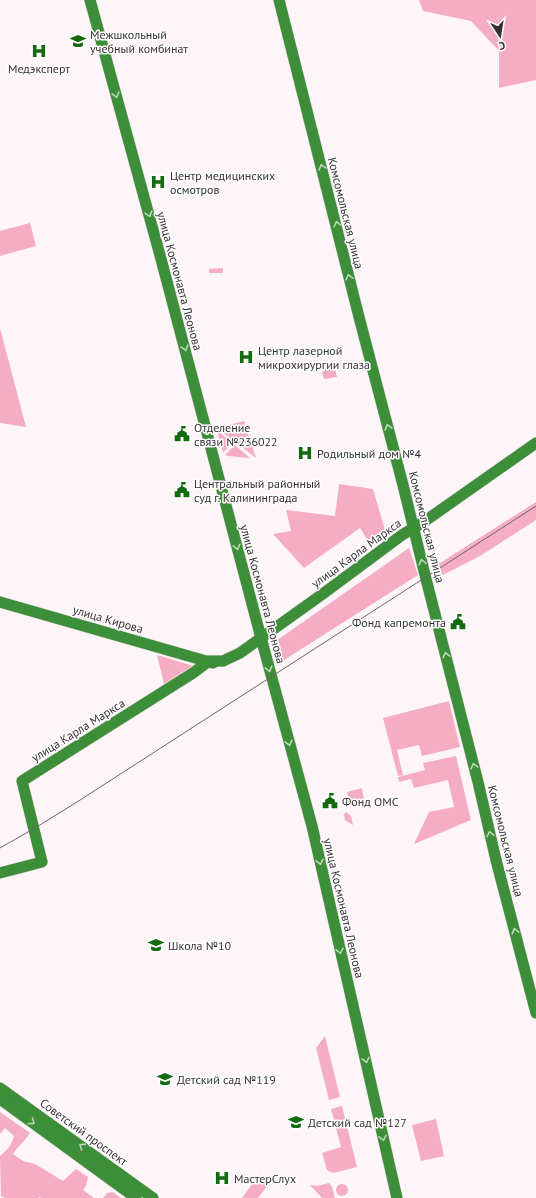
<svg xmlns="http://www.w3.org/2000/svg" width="536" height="1198" viewBox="0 0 536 1198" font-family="'PT Sans',sans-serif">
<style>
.green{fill:#f5adc4}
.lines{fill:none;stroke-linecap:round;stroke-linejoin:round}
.major-casing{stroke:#dad2d4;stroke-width:12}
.major{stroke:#3d8e38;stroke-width:11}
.tram{stroke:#6d6668;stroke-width:1}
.oneway{stroke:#bbd7b9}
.labels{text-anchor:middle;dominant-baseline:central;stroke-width:3;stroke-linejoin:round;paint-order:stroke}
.poi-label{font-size:12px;fill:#373132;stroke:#fff;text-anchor:start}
.street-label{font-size:12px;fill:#373132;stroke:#fff}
</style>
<rect width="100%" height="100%" fill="#fef5f8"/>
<g class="green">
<path d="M 419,0 L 536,0 L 536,80 L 499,88 L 499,51 L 471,21 L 423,11 Z"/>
<path d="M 30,223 L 36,246 L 0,256 L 0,231 Z"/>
<path d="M 223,268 L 223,273 L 209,273 L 209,269 Z"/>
<path d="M 0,328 L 26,427 L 0,423 Z"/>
<path d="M 326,368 L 335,369 L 337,377 L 324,379 L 322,373 Z"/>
<path d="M 244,421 L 256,458 L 217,428 Z"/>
<path d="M 217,430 L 232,443 L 224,452 L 222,450 Z"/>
<path d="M 235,445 L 250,458 L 228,456 L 225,455 Z"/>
<path d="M 339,484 L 373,489 L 385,530 L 368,541 L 360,528 L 304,568 L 273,534 L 291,531 L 286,510 L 335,516 Z"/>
<path d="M 536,502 L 536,520 L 480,556 L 435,579 L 432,568 Z"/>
<path d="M 409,548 L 418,575 L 284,660 L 273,643 Z"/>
<path d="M 157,655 L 190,665 L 192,666 L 164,684 Z"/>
<path d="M 449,701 L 460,747 L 422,756 L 419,745 L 397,750 L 403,775 L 398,776 L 383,718 Z"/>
<path d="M 456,756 L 471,820 L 414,844 L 429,812 L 454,807 L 448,780 L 414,788 L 411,779 L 399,782 L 398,777 L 425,770 L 423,763 Z"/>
<path d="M 362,788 L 364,800 L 350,804 L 347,792 Z"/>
<path d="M 346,812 L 351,816 L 353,825 L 345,820 L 344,814 Z"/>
<path d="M 325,1036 L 340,1097 L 329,1100 L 316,1048 Z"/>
<path d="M 342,1106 L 357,1167 L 333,1173 L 327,1170 L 322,1153 L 341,1147 L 331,1109 Z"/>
<path d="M 0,1112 L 30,1133 C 25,1141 18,1146 13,1154 L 23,1161 L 35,1164 L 63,1181 L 76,1169 L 88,1177 L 86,1186 L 83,1190 L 94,1198 L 41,1198 L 39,1197 L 38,1198 L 5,1198 L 1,1196 L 0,1156 C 7,1150 12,1145 14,1136 L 5,1128 L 0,1134 Z"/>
<path d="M 436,1119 L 444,1156 L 421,1161 L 412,1125 Z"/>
<path d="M 259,1175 L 270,1182 L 258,1198 L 242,1198 Z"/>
<path d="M 329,1183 L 332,1187 L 335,1198 L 322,1198 L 310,1185 L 317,1186 Z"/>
<circle cx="342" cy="1190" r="6"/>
<path d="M 113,1192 L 121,1198 L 103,1198 L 107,1193 Z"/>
</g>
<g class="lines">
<defs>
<g id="major">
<path d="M 90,0 L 161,259 L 260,634 L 312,826 L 397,1198"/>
<path d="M 279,0 L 359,317 L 403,485 L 425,575 L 478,782 L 496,860 L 536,1013"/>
<path d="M 0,602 L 213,663"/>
<path d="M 0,873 L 42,862 L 22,781 L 193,673 L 209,661 L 223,661 L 240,653 L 324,593 L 402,535 L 425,521 L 536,443"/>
<path d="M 0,1088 L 153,1198"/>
<path d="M 0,1099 L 136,1198"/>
</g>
</defs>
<use href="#major" class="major-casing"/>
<use href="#major" class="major"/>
<path class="tram" d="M 0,848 L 35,828 L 77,802 L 536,506"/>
</g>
<defs><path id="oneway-chevron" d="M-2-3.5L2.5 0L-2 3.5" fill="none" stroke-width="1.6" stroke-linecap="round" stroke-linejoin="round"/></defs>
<g class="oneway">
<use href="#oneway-chevron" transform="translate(116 95) rotate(75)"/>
<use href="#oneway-chevron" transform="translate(322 167) rotate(-105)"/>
<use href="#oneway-chevron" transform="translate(149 214) rotate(74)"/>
<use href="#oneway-chevron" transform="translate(337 224) rotate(-104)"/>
<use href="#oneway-chevron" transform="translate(349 277) rotate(-104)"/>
<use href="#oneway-chevron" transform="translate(185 348) rotate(75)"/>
<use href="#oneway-chevron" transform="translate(388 427) rotate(-105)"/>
<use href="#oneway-chevron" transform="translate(237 547) rotate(76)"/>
<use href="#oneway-chevron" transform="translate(422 562) rotate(-104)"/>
<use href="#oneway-chevron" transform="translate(446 655) rotate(-104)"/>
<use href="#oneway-chevron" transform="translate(269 669) rotate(75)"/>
<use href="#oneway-chevron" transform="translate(289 743) rotate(75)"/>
<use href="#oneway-chevron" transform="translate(474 766) rotate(-104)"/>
<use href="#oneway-chevron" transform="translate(490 834) rotate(-103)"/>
<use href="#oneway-chevron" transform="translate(320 862) rotate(78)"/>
<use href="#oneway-chevron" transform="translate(515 931) rotate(-105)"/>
<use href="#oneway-chevron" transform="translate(340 951) rotate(77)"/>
<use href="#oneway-chevron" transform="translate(366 1060) rotate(77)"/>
<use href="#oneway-chevron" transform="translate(32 1122) rotate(36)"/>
<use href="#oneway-chevron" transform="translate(383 1138) rotate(77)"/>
<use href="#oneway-chevron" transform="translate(82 1146) rotate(-144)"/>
</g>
<defs>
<symbol id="university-bare" viewBox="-9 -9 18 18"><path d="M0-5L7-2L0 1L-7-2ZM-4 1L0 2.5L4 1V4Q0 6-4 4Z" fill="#146a10" stroke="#fff" stroke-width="2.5" paint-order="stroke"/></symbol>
<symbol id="hospital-bare" viewBox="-9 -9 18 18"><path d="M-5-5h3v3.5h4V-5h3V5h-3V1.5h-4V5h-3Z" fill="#146a10" stroke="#fff" stroke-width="2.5" paint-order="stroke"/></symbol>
<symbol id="civic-bare" viewBox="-9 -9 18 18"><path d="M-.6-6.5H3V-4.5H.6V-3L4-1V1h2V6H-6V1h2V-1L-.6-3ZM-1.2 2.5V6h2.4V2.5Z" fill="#146a10" stroke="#fff" stroke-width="2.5" paint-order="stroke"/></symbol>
<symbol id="school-bare" viewBox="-9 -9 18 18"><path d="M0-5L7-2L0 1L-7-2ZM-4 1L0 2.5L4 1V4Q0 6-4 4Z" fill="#146a10" stroke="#fff" stroke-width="2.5" paint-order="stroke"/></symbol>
</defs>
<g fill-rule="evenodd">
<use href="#university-bare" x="67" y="30" width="22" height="22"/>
<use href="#hospital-bare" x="28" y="40" width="22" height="22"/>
<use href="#hospital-bare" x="147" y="171" width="22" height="22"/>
<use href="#hospital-bare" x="235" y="346" width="22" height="22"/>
<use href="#civic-bare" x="171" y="423" width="22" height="22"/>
<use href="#hospital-bare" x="294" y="442" width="22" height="22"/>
<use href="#civic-bare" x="171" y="479" width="22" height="22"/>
<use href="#civic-bare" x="447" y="611" width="22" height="22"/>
<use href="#civic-bare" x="319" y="790" width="22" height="22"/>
<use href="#school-bare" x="145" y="934" width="22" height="22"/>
<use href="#school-bare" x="154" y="1068" width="22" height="22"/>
<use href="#school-bare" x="285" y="1111" width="22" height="22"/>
<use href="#hospital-bare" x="211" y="1167" width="22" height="22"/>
</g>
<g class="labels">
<g class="poi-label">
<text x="90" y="34">Межшкольный<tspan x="90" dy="14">учебный комбинат</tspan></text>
<text x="39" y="68" text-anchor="middle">Медэксперт</text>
<text x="170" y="175">Центр медицинских<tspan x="170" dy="14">осмотров</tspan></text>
<text x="258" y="350">Центр лазерной<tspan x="258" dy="14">микрохирургии глаза</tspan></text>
<text x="194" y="427">Отделение<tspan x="194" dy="14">связи №236022</tspan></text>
<text x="317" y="453">Родильный дом №4</text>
<text x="194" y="483">Центральный районный<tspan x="194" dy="14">суд г. Калининграда</tspan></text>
<text x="446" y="622" text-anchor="end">Фонд капремонта</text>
<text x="342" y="801">Фонд ОМС</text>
<text x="168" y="945">Школа №10</text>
<text x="177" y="1079">Детский сад №119</text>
<text x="308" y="1122">Детский сад №127</text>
<text x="234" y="1178">МастерСлух</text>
</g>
<g class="street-label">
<text transform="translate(346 213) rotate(76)">Комсомольская улица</text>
<text transform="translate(180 281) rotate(75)">улица Космонавта Леонова</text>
<text transform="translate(427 527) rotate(76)">Комсомольская улица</text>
<text transform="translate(356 553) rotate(-36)">улица Карла Маркса</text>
<text transform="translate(263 594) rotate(75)">улица Космонавта Леонова</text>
<text transform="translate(108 619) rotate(16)">улица Кирова</text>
<text transform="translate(78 730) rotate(-32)">улица Карла Маркса</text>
<text transform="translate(506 841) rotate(76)">Комсомольская улица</text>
<text transform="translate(344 908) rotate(77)">улица Космонавта Леонова</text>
<text transform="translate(84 1132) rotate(36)">Советский проспект</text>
</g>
</g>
<g transform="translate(500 36) rotate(168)" stroke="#ffffff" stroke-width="3" paint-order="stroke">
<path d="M0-3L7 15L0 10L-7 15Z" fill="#373132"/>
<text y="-6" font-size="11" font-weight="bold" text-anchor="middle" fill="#373132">С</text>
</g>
</svg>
